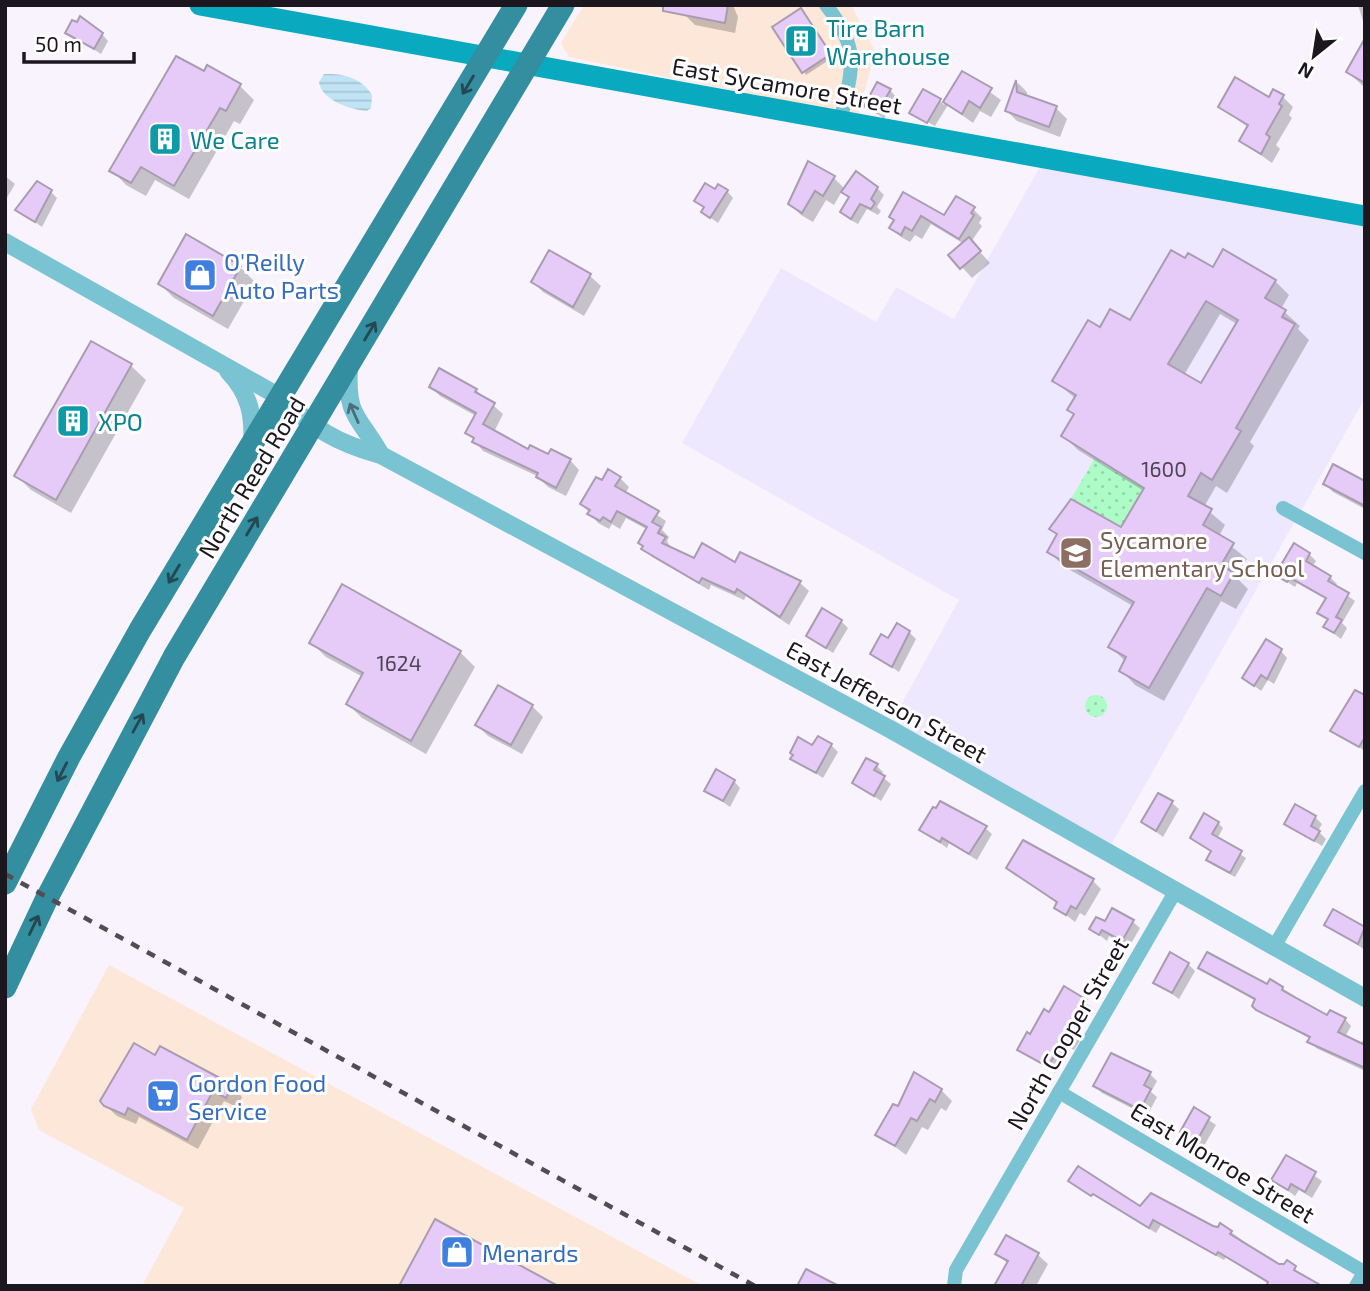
<svg xmlns="http://www.w3.org/2000/svg" width="1370" height="1291" viewBox="0 0 1370 1291" font-family="'Exo 2',sans-serif">
<style>
.commercial{fill:#fce7d9}
.education{fill:#eee8fe}
.park{fill:url(#park-dots)}
.water{fill:url(#water-rules)}
.shadow{fill:#0003;fill-rule:evenodd}
.building{fill:#e6cbf8;stroke:#a89cb1;stroke-width:2;fill-rule:evenodd}
.lines{fill:none;stroke-linecap:round;stroke-linejoin:round}
.minor{stroke:#79c3d3;stroke-width:14}
.tertiary{stroke:#79c3d3;stroke-width:18}
.secondary{stroke:#09a9c0;stroke-width:21}
.primary{stroke:#338e9f;stroke-width:23}
.rail{stroke:#514c55;stroke-width:4.5;stroke-dasharray:9 9;stroke-linecap:butt}
.oneway{stroke:#254752}
.oneway2{stroke:#4a6d79}
.labels{text-anchor:middle;dominant-baseline:central;stroke-width:6;stroke-linejoin:round;paint-order:stroke}
.number-label{font-size:21px;fill:#4e4455}
.culture-label{font-size:24px;fill:#0d838f;stroke:#fff;text-anchor:start}
.street-label{font-size:24px;fill:#1c171f;stroke:#fff}
.shop-label{font-size:24px;fill:#366cbe;stroke:#fff;text-anchor:start}
.education-label{font-size:24px;fill:#785e54;stroke:#fff;text-anchor:start}
</style>
<defs>
<pattern id="park-dots" width="8" height="8" patternUnits="userSpaceOnUse" patternTransform="scale(1.75)"><rect width="8" height="8" fill="#adfbc6"/><path d="M2 2h.1M6 6h.1" fill="none" stroke="#94d6aa" stroke-width="1.8" stroke-linecap="round"/></pattern>
<pattern id="water-rules" width="6" height="5" patternUnits="userSpaceOnUse" patternTransform="scale(1.75)"><rect width="6" height="5" fill="#c0e4f5"/><path d="M0 2.5h6" fill="none" stroke="#a4c3d2"/></pattern>
</defs>
<rect width="100%" height="100%" fill="#f8f3fc"/>
<g class="commercial">
<path d="M 584,5 L 851,5 L 875,51 L 858,116 L 569,57 L 561,43 Z"/>
<path d="M 109,965 L 703,1286 L 142,1286 L 184,1208 L 39,1130 L 31,1109 Z"/>
</g>
<path class="education" d="M 1045,158 L 1365,216 L 1365,398 L 1107,852 L 888,728 L 959,600 L 682,443 L 781,268 L 876,322 L 896,287 L 954,319 Z"/>
<g class="park">
<path d="M 1096,456 L 1101,459 L 1100,463 L 1144,488 L 1121,527 L 1071,499 Z"/>
<circle cx="1096" cy="706" r="11"/>
</g>
<path class="water" d="M 324,74 C 343,73 362,78 372,95 L 371,108 L 367,111 C 351,110 321,100 319,82 Z"/>
<g class="shadow">
<path d="M 686,5 L 733,5 L 738,17 L 735,33 L 695,25 L 684,14 Z"/>
<path d="M 1358,5 L 1365,5 L 1365,28 Z"/>
<path d="M 803,13 L 832,58 L 806,75 L 804,72 Z"/>
<path d="M 67,32 L 102,34 L 108,41 L 101,54 Z"/>
<path d="M 1365,42 L 1365,88 L 1348,72 Z"/>
<path d="M 963,73 L 1001,100 L 991,117 L 980,111 L 973,123 L 948,105 L 933,129 L 935,126 L 911,113 L 940,101 L 944,105 Z"/>
<path d="M 204,74 L 240,86 L 254,100 L 240,124 L 234,121 L 189,199 L 155,180 L 146,196 L 126,185 L 112,170 Z"/>
<path d="M 1018,83 L 1027,92 L 1027,97 L 1056,108 L 1067,119 L 1060,137 L 1017,121 L 1007,111 Z"/>
<path d="M 890,90 L 896,97 L 884,119 L 866,105 Z"/>
<path d="M 1283,97 L 1293,107 L 1289,115 L 1292,118 L 1276,145 L 1280,149 L 1272,163 L 1241,141 L 1249,128 L 1220,107 Z"/>
<path d="M 809,163 L 834,178 L 845,189 L 877,188 L 884,195 L 877,207 L 881,211 L 878,215 L 867,209 L 858,224 L 849,219 L 842,212 L 850,199 L 842,191 L 834,205 L 826,200 L 813,222 L 801,215 L 790,204 Z"/>
<path d="M 5,176 L 15,184 L 5,201 Z"/>
<path d="M 727,191 L 733,198 L 718,223 L 703,212 L 705,208 L 696,200 L 715,192 Z"/>
<path d="M 51,192 L 57,198 L 42,227 L 17,209 L 24,198 L 27,200 Z"/>
<path d="M 904,194 L 945,218 L 973,209 L 982,218 L 979,223 L 982,226 L 971,242 L 990,263 L 972,278 L 962,267 L 964,244 L 931,224 L 922,239 L 915,235 L 910,242 L 901,237 L 892,228 Z"/>
<path d="M 187,237 L 240,267 L 255,282 L 228,329 L 174,298 L 160,284 Z"/>
<path d="M 550,252 L 590,276 L 601,286 L 584,316 L 543,292 L 533,282 Z"/>
<path d="M 1213,270 L 1275,281 L 1289,295 L 1281,309 L 1300,326 L 1298,329 L 1309,340 L 1250,442 L 1254,446 L 1227,493 L 1216,486 L 1204,507 L 1225,525 L 1219,536 L 1247,559 L 1236,577 L 1248,589 L 1236,609 L 1221,601 L 1164,701 L 1135,685 L 1121,670 L 1125,661 L 1110,646 L 1133,606 L 1063,566 L 1049,551 L 1058,536 L 1051,529 L 1121,530 L 1144,491 L 1078,450 L 1064,436 L 1075,415 L 1076,399 L 1055,381 L 1101,329 L 1131,323 ZM 1220,314 L 1237,324 L 1201,386 L 1184,375 Z"/>
<path d="M 91,343 L 131,366 L 146,380 L 71,513 L 31,490 L 17,476 Z"/>
<path d="M 431,387 L 476,390 L 503,414 L 494,432 L 529,451 L 570,460 L 579,470 L 566,496 L 548,487 L 537,476 L 483,451 L 468,433 L 476,416 L 440,396 Z"/>
<path d="M 620,478 L 629,487 L 625,494 L 666,521 L 662,530 L 669,537 L 667,541 L 672,550 L 695,560 L 736,564 L 741,555 L 800,583 L 809,591 L 789,625 L 746,596 L 744,600 L 711,585 L 709,590 L 652,557 L 644,549 L 648,530 L 626,518 L 620,529 L 612,524 L 609,529 L 598,523 L 582,504 L 603,483 Z"/>
<path d="M 1365,482 L 1365,509 L 1333,492 L 1325,484 Z"/>
<path d="M 1309,554 L 1316,561 L 1312,567 L 1330,577 L 1337,584 L 1335,587 L 1355,601 L 1342,623 L 1347,628 L 1341,639 L 1325,627 L 1329,620 L 1320,612 L 1327,600 L 1297,583 L 1295,587 L 1277,575 Z"/>
<path d="M 342,586 L 460,652 L 475,667 L 426,754 L 362,718 L 348,704 L 363,677 L 326,657 L 311,642 Z"/>
<path d="M 841,621 L 848,628 L 833,653 L 808,636 Z"/>
<path d="M 909,632 L 916,639 L 899,672 L 872,654 L 889,640 Z"/>
<path d="M 1281,651 L 1287,658 L 1274,684 L 1268,680 L 1261,691 L 1244,678 Z"/>
<path d="M 1365,697 L 1365,751 L 1332,730 Z"/>
<path d="M 532,706 L 543,717 L 522,754 L 488,736 L 477,725 Z"/>
<path d="M 831,745 L 838,752 L 823,778 L 793,758 L 813,748 Z"/>
<path d="M 877,766 L 883,772 L 881,776 L 891,784 L 881,801 L 854,783 Z"/>
<path d="M 734,781 L 740,788 L 730,807 L 706,790 Z"/>
<path d="M 1172,803 L 1179,809 L 1163,837 L 1143,822 Z"/>
<path d="M 1315,817 L 1322,824 L 1318,831 L 1326,839 L 1322,846 L 1286,824 Z"/>
<path d="M 1218,823 L 1223,828 L 1217,839 L 1246,858 L 1235,877 L 1213,865 L 1208,860 L 1212,852 L 1192,838 Z"/>
<path d="M 985,828 L 992,834 L 977,860 L 949,843 L 947,848 L 922,830 Z"/>
<path d="M 1008,868 L 1093,881 L 1101,889 L 1085,916 L 1080,913 L 1075,922 L 1056,907 L 1058,904 Z"/>
<path d="M 1333,911 L 1365,929 L 1365,950 L 1326,924 Z"/>
<path d="M 1133,922 L 1140,928 L 1129,947 L 1109,936 L 1107,941 L 1092,929 L 1106,924 Z"/>
<path d="M 1188,964 L 1195,971 L 1179,999 L 1155,982 Z"/>
<path d="M 1200,968 L 1282,988 L 1328,1017 L 1345,1019 L 1351,1026 L 1345,1037 L 1360,1045 L 1365,1037 L 1365,1071 L 1316,1048 L 1311,1039 L 1261,1012 L 1256,1001 Z"/>
<path d="M 1065,989 L 1093,1008 L 1079,1032 L 1083,1036 L 1074,1050 L 1069,1047 L 1055,1073 L 1019,1050 L 1050,1014 Z"/>
<path d="M 1112,1056 L 1150,1074 L 1157,1081 L 1151,1092 L 1157,1097 L 1147,1116 L 1102,1093 L 1095,1086 Z"/>
<path d="M 156,1057 L 232,1086 L 242,1097 L 237,1107 L 224,1101 L 198,1149 L 139,1117 L 136,1124 L 117,1116 L 105,1105 Z"/>
<path d="M 941,1090 L 952,1101 L 946,1111 L 941,1108 L 928,1130 L 922,1127 L 906,1155 L 878,1134 L 899,1109 Z"/>
<path d="M 1194,1110 L 1216,1125 L 1201,1151 L 1185,1139 Z"/>
<path d="M 1287,1157 L 1322,1181 L 1312,1198 L 1299,1190 L 1295,1196 L 1274,1180 Z"/>
<path d="M 1071,1181 L 1140,1208 L 1231,1232 L 1278,1266 L 1285,1266 L 1287,1263 L 1302,1275 L 1269,1284 L 1226,1257 L 1224,1260 L 1161,1225 L 1156,1233 Z"/>
<path d="M 1006,1237 L 1038,1255 L 1048,1264 L 1036,1286 L 996,1286 L 1008,1264 L 997,1253 Z"/>
</g>
<g class="building">
<path d="M 663,5 L 728,5 L 725,23 L 663,11 Z"/>
<path d="M 801,8 L 831,54 L 802,73 L 772,27 Z"/>
<path d="M 80,16 L 103,33 L 94,49 L 65,33 L 72,20 L 77,22 Z"/>
<path d="M 1365,38 L 1365,83 L 1346,72 Z"/>
<path d="M 176,56 L 204,71 L 207,65 L 241,84 L 226,111 L 220,108 L 174,186 L 141,167 L 131,183 L 109,171 Z"/>
<path d="M 962,71 L 992,88 L 980,108 L 969,101 L 962,114 L 943,102 Z"/>
<path d="M 1235,77 L 1269,97 L 1273,89 L 1284,95 L 1279,104 L 1282,106 L 1266,134 L 1270,137 L 1261,154 L 1239,141 L 1248,125 L 1218,107 Z"/>
<path d="M 1016,80 L 1017,92 L 1057,106 L 1049,127 L 1005,111 Z"/>
<path d="M 877,82 L 891,89 L 877,113 L 864,106 Z"/>
<path d="M 923,89 L 941,99 L 927,123 L 909,113 Z"/>
<path d="M 808,161 L 835,176 L 823,196 L 815,191 L 802,213 L 788,204 Z"/>
<path d="M 856,171 L 878,187 L 871,199 L 875,203 L 871,209 L 860,204 L 851,219 L 840,212 L 849,197 L 841,192 Z"/>
<path d="M 37,181 L 52,190 L 35,222 L 15,210 Z"/>
<path d="M 705,183 L 715,189 L 718,184 L 728,190 L 710,218 L 701,212 L 704,207 L 694,201 Z"/>
<path d="M 903,192 L 944,215 L 956,196 L 975,207 L 971,213 L 974,215 L 959,239 L 921,216 L 912,231 L 905,227 L 901,235 L 889,228 L 894,220 L 889,217 Z"/>
<path d="M 186,234 L 241,266 L 213,316 L 158,284 Z"/>
<path d="M 969,237 L 981,251 L 960,269 L 948,255 Z"/>
<path d="M 1223,249 L 1276,280 L 1265,298 L 1286,310 L 1282,317 L 1295,324 L 1236,428 L 1241,431 L 1212,480 L 1201,473 L 1188,496 L 1212,509 L 1203,525 L 1234,543 L 1221,565 L 1234,573 L 1221,596 L 1207,588 L 1149,688 L 1119,671 L 1126,657 L 1108,647 L 1134,602 L 1047,552 L 1057,534 L 1049,529 L 1071,499 L 1121,527 L 1144,488 L 1061,436 L 1074,414 L 1067,410 L 1076,395 L 1052,381 L 1088,320 L 1100,327 L 1110,309 L 1130,320 L 1171,250 L 1185,258 L 1188,253 L 1213,267 ZM 1206,301 L 1238,320 L 1201,383 L 1168,364 Z"/>
<path d="M 549,250 L 591,274 L 573,307 L 531,282 Z"/>
<path d="M 91,341 L 132,364 L 56,500 L 14,476 Z"/>
<path d="M 439,368 L 477,389 L 475,392 L 495,403 L 483,424 L 528,449 L 530,445 L 548,454 L 551,449 L 571,459 L 556,488 L 536,477 L 538,473 L 472,442 L 474,438 L 465,433 L 476,413 L 429,387 Z"/>
<path d="M 1333,464 L 1365,481 L 1365,506 L 1323,484 Z"/>
<path d="M 608,469 L 621,477 L 615,486 L 659,511 L 652,522 L 661,527 L 658,533 L 666,537 L 662,543 L 694,558 L 702,543 L 735,562 L 740,552 L 801,581 L 780,617 L 737,589 L 735,593 L 702,578 L 699,583 L 641,549 L 643,546 L 638,543 L 647,527 L 617,511 L 611,522 L 603,517 L 600,521 L 587,514 L 590,510 L 580,504 L 596,477 L 602,480 Z"/>
<path d="M 1294,543 L 1310,553 L 1306,561 L 1331,576 L 1328,581 L 1349,593 L 1336,617 L 1342,620 L 1334,633 L 1323,627 L 1328,619 L 1317,613 L 1326,598 L 1294,580 L 1290,578 L 1287,582 L 1275,575 Z"/>
<path d="M 342,584 L 461,651 L 411,741 L 346,704 L 363,673 L 309,643 Z"/>
<path d="M 822,608 L 842,620 L 826,648 L 806,636 Z"/>
<path d="M 897,623 L 910,631 L 892,667 L 870,654 L 881,634 L 888,638 Z"/>
<path d="M 1266,639 L 1282,649 L 1267,679 L 1261,675 L 1254,686 L 1242,678 Z"/>
<path d="M 498,685 L 533,705 L 511,745 L 475,725 Z"/>
<path d="M 1355,690 L 1365,695 L 1365,737 L 1359,747 L 1330,731 Z"/>
<path d="M 818,736 L 832,744 L 816,773 L 790,759 L 793,755 L 790,753 L 798,737 L 812,745 Z"/>
<path d="M 866,758 L 878,764 L 874,770 L 885,776 L 874,796 L 852,783 Z"/>
<path d="M 716,769 L 735,780 L 723,801 L 704,791 Z"/>
<path d="M 1158,793 L 1173,801 L 1156,831 L 1141,822 Z"/>
<path d="M 940,801 L 987,826 L 969,854 L 942,838 L 940,842 L 919,830 L 933,807 L 936,808 Z"/>
<path d="M 1295,804 L 1316,816 L 1311,826 L 1320,831 L 1314,841 L 1284,824 Z"/>
<path d="M 1204,813 L 1219,822 L 1212,834 L 1242,851 L 1230,873 L 1206,860 L 1211,851 L 1190,838 Z"/>
<path d="M 1023,840 L 1094,879 L 1076,909 L 1071,906 L 1066,915 L 1054,908 L 1057,902 L 1006,868 Z"/>
<path d="M 1112,908 L 1134,920 L 1122,941 L 1102,930 L 1099,935 L 1089,929 L 1096,917 L 1105,921 Z"/>
<path d="M 1333,909 L 1365,927 L 1358,944 L 1324,925 Z"/>
<path d="M 1170,952 L 1189,963 L 1172,993 L 1153,983 Z"/>
<path d="M 1207,952 L 1267,984 L 1270,979 L 1283,987 L 1282,990 L 1327,1015 L 1330,1010 L 1346,1018 L 1338,1032 L 1365,1045 L 1365,1068 L 1307,1042 L 1310,1037 L 1256,1010 L 1252,1006 L 1255,999 L 1198,968 Z"/>
<path d="M 1064,986 L 1087,1000 L 1073,1025 L 1077,1027 L 1067,1045 L 1062,1042 L 1048,1067 L 1017,1050 L 1027,1032 L 1030,1034 L 1044,1009 L 1049,1012 Z"/>
<path d="M 134,1043 L 155,1055 L 160,1046 L 233,1085 L 226,1098 L 213,1091 L 187,1140 L 128,1108 L 125,1115 L 104,1106 L 100,1101 Z"/>
<path d="M 1111,1053 L 1151,1072 L 1144,1085 L 1151,1089 L 1140,1110 L 1093,1086 Z"/>
<path d="M 914,1072 L 942,1089 L 935,1102 L 930,1099 L 917,1121 L 911,1118 L 895,1146 L 875,1135 L 893,1104 L 898,1106 Z"/>
<path d="M 1194,1107 L 1210,1117 L 1194,1146 L 1183,1139 L 1185,1135 L 1180,1132 Z"/>
<path d="M 1286,1155 L 1316,1172 L 1305,1192 L 1291,1184 L 1288,1190 L 1271,1180 Z"/>
<path d="M 1078,1166 L 1140,1206 L 1151,1193 L 1213,1226 L 1218,1227 L 1220,1223 L 1232,1231 L 1230,1234 L 1279,1264 L 1284,1264 L 1287,1260 L 1296,1266 L 1294,1270 L 1322,1286 L 1266,1286 L 1268,1282 L 1218,1252 L 1216,1255 L 1153,1220 L 1149,1228 L 1093,1194 L 1091,1196 L 1068,1181 Z"/>
<path d="M 435,1219 L 558,1286 L 399,1286 Z"/>
<path d="M 1006,1235 L 1039,1253 L 1021,1286 L 994,1286 L 1008,1261 L 995,1254 Z"/>
<path d="M 806,1269 L 839,1286 L 797,1286 Z"/>
</g>
<g class="lines">
<g class="minor">
<path d="M 826,5 C 862,51 852,68 840,122"/>
<path d="M 1283,508 L 1365,553"/>
<path d="M 1274,947 L 1365,791"/>
<path d="M 1059,1092 L 1364,1272"/>
<path d="M 954,1286 L 956,1270 L 1175,892"/>
<path d="M 1356,1286 L 1365,1271"/>
</g>
<g class="tertiary">
<path d="M 5,242 L 280,397 C 314,428 335,443 381,455 L 888,728 L 1365,998"/>
<path d="M 349,367 C 346,418 358,414 381,455"/>
<path d="M 228,371 C 249,393 254,414 252,444"/>
</g>
<path class="secondary" d="M 200,5 L 1365,216"/>
<g class="primary">
<path d="M 5,883 L 69,757 L 140,630 L 516,5"/>
<path d="M 5,987 L 47,898 L 174,657 L 563,5"/>
</g>
<path class="rail" d="M 5,874 L 755,1286"/>
</g>
<defs><path id="oneway-shaft" d="M-6 0H5M1.5-3L5.5 0L1.5 3" fill="none" stroke-width="1.6" stroke-linecap="round" stroke-linejoin="round" transform="scale(1.75)"/></defs>
<g class="oneway">
<use href="#oneway-shaft" transform="translate(468 85) rotate(121)"/>
<use href="#oneway-shaft" transform="translate(370 331) rotate(-59)"/>
<use href="#oneway-shaft" transform="translate(252 526) rotate(-59)"/>
<use href="#oneway-shaft" transform="translate(174 574) rotate(121)"/>
<use href="#oneway-shaft" transform="translate(138 723) rotate(-61)"/>
<use href="#oneway-shaft" transform="translate(62 772) rotate(117)"/>
<use href="#oneway-shaft" transform="translate(34 925) rotate(-64)"/>
</g>
<use class="oneway2" href="#oneway-shaft" transform="translate(354 413) rotate(-114)"/>
<defs>
<symbol id="building-square" viewBox="-11 -11 22 22"><rect x="-9" y="-9" width="18" height="18" rx="4" fill="#0f9aa8" stroke="#fff"/><path d="M-4-6H4V6H1V3H-1V6H-4ZM-2.5-4.3h1.7v1.8h-1.7ZM.8-4.3h1.7v1.8H.8ZM-2.5-1h1.7V.8h-1.7ZM.8-1h1.7V.8H.8Z" fill="#fff"/></symbol>
<symbol id="shop-square" viewBox="-11 -11 22 22"><rect x="-9" y="-9" width="18" height="18" rx="4" fill="#3f7fe0" stroke="#fff"/><path d="M-5-2.5h2.3a2.7 3.5 0 0 1 5.4 0H5L5.5 6h-11ZM-1.5-2.5h3a1.5 2.3 0 0 0-3 0Z" fill="#fff"/></symbol>
<symbol id="school-square" viewBox="-11 -11 22 22"><rect x="-9" y="-9" width="18" height="18" rx="4" fill="#8d6e63" stroke="#fff"/><path d="M0-5L7-2L0 1L-7-2ZM-4 1L0 2.5L4 1V4Q0 6-4 4Z" fill="#fff"/></symbol>
<symbol id="supermarket-square" viewBox="-11 -11 22 22"><rect x="-9" y="-9" width="18" height="18" rx="4" fill="#3f7fe0" stroke="#fff"/><path d="M-6-5.5h2.5l.6 2H6L4.5 2H-2.5L-4.4-4H-6ZM-1.5 3.2a1.3 1.3 0 1 0 .1 0ZM3 3.2a1.3 1.3 0 1 0 .1 0Z" fill="#fff"/></symbol>
</defs>
<g fill-rule="evenodd">
<use href="#building-square" x="782" y="22" width="38" height="38"/>
<use href="#building-square" x="146" y="120" width="38" height="38"/>
<use href="#shop-square" x="181" y="256" width="38" height="38"/>
<use href="#building-square" x="54" y="402" width="38" height="38"/>
<use href="#school-square" x="1057" y="534" width="38" height="38"/>
<use href="#supermarket-square" x="144" y="1077" width="38" height="38"/>
<use href="#shop-square" x="438" y="1233" width="38" height="38"/>
</g>
<g class="labels">
<g class="number-label">
<text x="1164" y="468">1600</text>
<text x="399" y="662">1624</text>
</g>
<g class="culture-label">
<text x="826" y="27">Tire Barn<tspan x="826" dy="28">Warehouse</tspan></text>
<text x="190" y="139">We Care</text>
<text x="98" y="421">XPO</text>
</g>
<g class="street-label">
<text transform="translate(787 85) rotate(10)">East Sycamore Street</text>
<text transform="translate(251 477) rotate(-59)">North Reed Road</text>
<text transform="translate(887 701) rotate(29)">East Jefferson Street</text>
<text transform="translate(1067 1033) rotate(-60)">North Cooper Street</text>
<text transform="translate(1223 1162) rotate(31)">East Monroe Street</text>
</g>
<g class="shop-label">
<text x="224" y="261">O'Reilly<tspan x="224" dy="28">Auto Parts</tspan></text>
<text x="188" y="1082">Gordon Food<tspan x="188" dy="28">Service</tspan></text>
<text x="482" y="1252">Menards</text>
</g>
<g class="education-label">
<text x="1100" y="539">Sycamore<tspan x="1100" dy="28">Elementary School</tspan></text>
</g>
</g>
<rect width="1370" height="1291" fill="none" stroke="#1c171f" stroke-width="14"/>
<g transform="translate(1314 56) rotate(210)" stroke="#ffffff" stroke-width="5" paint-order="stroke">
<path d="M0-5L12 26L0 18L-12 26Z" fill="#1c171f"/>
<text y="-10" font-size="19" font-weight="bold" text-anchor="middle" fill="#1c171f">N</text>
</g>
<path d="M24 52v10h110v-10" fill="none" stroke="#1c171f" stroke-width="3.5"/>
<text x="35" y="52" font-size="21" fill="#1c171f" stroke="#ffffff" stroke-width="5" paint-order="stroke">50 m</text>
</svg>
